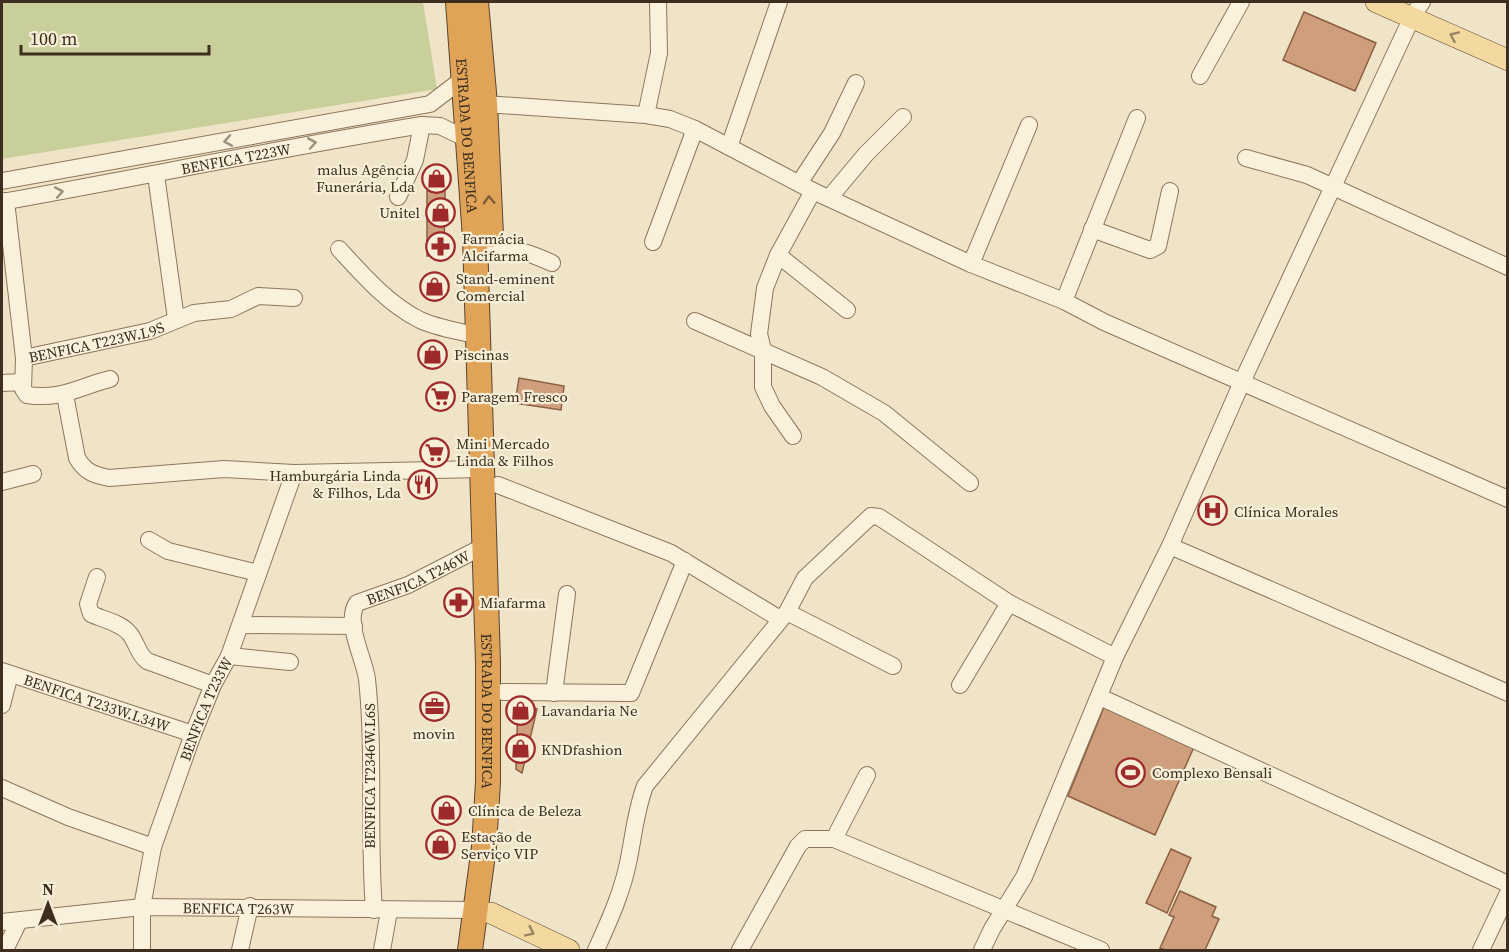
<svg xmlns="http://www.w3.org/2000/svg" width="1509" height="952" viewBox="0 0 1509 952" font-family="'Source Serif 4',serif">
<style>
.green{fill:#c9cf9b}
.building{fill:#cf9f7d;stroke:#8d5f41;stroke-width:1.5}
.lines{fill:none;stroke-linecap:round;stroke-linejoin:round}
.minor-casing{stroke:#8d765c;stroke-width:18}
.major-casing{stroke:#5b4430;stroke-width:22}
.highway-casing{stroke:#5b4430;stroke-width:26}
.minor{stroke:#faf1dc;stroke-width:16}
.major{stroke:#f3d9a0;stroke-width:21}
.highway{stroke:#e0a458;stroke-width:24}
.oneway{stroke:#988460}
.oneway2{stroke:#9c907e}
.oneway3{stroke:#7e5d36}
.labels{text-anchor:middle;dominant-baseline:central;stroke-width:4.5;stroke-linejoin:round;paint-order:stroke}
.street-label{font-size:15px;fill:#3d2e20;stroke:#f7eed8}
.poi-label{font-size:15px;fill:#3d2e20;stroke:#f7eed8;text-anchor:start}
</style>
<rect width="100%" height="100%" fill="#f0e4c8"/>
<path class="green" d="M 2,2 L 423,2 L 437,89 L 2,159 Z"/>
<g class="building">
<path d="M 1304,12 L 1376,43 L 1355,91 L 1283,60 Z"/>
<path d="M 427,191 L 445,191 L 444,256 L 427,256 Z"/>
<path d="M 519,378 L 564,386 L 561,410 L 515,403 Z"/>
<path d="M 518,702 L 537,709 L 522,773 L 516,769 Z"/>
<path d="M 1104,707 L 1194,747 L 1155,835 L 1068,796 Z"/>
<path d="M 1171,849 L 1191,858 L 1167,913 L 1146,903 Z"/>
<path d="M 1180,891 L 1216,907 L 1212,916 L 1219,919 L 1205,950 L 1166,950 L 1160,948 L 1174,917 L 1169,915 Z"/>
</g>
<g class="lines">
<defs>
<g id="minor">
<path d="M 1200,76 L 1241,2"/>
<path d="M 485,104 L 646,115 L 670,119 L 695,129 L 813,191 L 971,264 L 1064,301 L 1104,322 L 1508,499"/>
<path d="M 646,115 L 659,53 L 658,2"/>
<path d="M 729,147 L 779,2"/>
<path d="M 1246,158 L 1307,175 L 1508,267"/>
<path d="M 156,175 L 176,319"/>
<path d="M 2,181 L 430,104 L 464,78"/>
<path d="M 800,182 L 832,133 L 856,83"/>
<path d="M 398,197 L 415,160 L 422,125"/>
<path d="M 830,197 L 866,154 L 903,117"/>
<path d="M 6,201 L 24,358 L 23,389 L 27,395 C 62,400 78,387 110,379"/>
<path id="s1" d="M 2,202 C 142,177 281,148 422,125 L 440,126 L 469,140"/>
<path d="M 1092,229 L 1150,250 L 1158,246 L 1170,191"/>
<path d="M 653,242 L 695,129"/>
<path d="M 491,248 C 514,247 532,254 552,263"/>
<path d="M 339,249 C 362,274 388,304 420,320 C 437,328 459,331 478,336"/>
<path d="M 778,255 L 847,310"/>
<path d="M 971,264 L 1029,125"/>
<path d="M 1064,301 L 1137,118"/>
<path d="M 695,321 L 822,377 L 884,413 L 970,483"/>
<path id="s2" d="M 24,358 L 150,331 L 194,313 L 231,309 L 258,296 L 294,298"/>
<path d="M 2,383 L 23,382"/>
<path d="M 65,395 L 77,458 C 85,472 94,475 109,478 L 224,469 L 294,473 L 482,469"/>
<path d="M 793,436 L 772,406 L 763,387 L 763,350 L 759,334 L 765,288 L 778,255 L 813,191"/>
<path d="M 2,482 L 33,474"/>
<path d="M 498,485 L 671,553 L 780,619"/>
<path d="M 149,540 L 168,551 L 258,573"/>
<path d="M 1170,546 L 1508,693"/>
<path d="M 97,577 L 88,604 L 91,614 C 102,619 121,623 129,633 C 137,642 137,653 147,661 L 213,685"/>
<path d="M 787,612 L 893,666"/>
<path d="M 241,625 L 354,626"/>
<path d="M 229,656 L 290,662"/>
<path id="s3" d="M 2,671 L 193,734"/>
<path d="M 960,685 L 1009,603"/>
<path d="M 503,692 L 631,693 L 685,561"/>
<path d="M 554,693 L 567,594"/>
<path d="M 1100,697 L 1508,884"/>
<path d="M 2,705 L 10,674"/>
<path d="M 2,788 L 68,817 L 153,847"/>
<path d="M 834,839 L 867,775"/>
<path id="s4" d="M 374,910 C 368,833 375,755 367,679 C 364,657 344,623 357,603 L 408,585 L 484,546"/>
<path id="s5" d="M 2,922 L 142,907 L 476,910"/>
<path d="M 5,950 L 19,921"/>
<path id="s6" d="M 142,950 L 142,907 L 153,847 L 193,734 L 213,685 L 229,656 L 294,473"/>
<path d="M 240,950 L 250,906"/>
<path d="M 382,950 L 389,911"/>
<path d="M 596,950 C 609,921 623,891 629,858 C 634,833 636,810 645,786 L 787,612 L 805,578 L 871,516 L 879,517 L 1009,603 L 1115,657"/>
<path d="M 740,950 L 798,846 L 805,839 L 834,839 L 1101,950"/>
<path d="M 982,950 L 992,929 L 1024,877 L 1115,657 L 1170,546 L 1242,382 L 1412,17 L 1422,2"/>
<path d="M 1481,950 L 1508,893"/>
</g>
<g id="major">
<path d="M 1376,2 L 1508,60"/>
<path d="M 491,913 L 569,950"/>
</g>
<g id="highway">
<path id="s7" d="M 458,2 L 475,238 L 488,663 L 488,782 L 484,847 L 470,950"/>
<path d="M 476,2 L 485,104 L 491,235"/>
</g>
</defs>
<use href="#minor" class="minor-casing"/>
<use href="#major" class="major-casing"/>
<use href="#highway" class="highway-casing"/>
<use href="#minor" class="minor"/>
<use href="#major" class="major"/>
<use href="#highway" class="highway"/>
</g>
<defs><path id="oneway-chevron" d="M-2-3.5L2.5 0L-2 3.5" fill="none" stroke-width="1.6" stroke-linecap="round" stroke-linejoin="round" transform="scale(1.5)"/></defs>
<g class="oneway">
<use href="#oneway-chevron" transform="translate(1454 36) rotate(-156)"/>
<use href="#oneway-chevron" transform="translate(530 932) rotate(26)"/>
</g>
<g class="oneway2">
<use href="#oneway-chevron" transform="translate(228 141) rotate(170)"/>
<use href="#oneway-chevron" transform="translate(312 143) rotate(-10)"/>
<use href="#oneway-chevron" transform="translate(59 192) rotate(-10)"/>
</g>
<use class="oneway3" href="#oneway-chevron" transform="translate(489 200) rotate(-92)"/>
<defs>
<symbol id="shop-ring" viewBox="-11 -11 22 22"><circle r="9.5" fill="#f7eed8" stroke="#9e2a2b" stroke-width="1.5"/><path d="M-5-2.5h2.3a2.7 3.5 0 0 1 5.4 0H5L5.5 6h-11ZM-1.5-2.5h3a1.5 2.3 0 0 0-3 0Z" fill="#9e2a2b"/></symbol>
<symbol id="pharmacy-ring" viewBox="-11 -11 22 22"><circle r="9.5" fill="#f7eed8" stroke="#9e2a2b" stroke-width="1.5"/><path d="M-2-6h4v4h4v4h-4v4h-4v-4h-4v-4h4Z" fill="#9e2a2b"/></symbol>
<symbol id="supermarket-ring" viewBox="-11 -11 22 22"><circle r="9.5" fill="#f7eed8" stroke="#9e2a2b" stroke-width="1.5"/><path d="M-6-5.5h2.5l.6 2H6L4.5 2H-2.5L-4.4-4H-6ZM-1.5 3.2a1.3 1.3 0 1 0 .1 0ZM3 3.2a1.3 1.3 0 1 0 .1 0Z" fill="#9e2a2b"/></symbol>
<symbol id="restaurant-ring" viewBox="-11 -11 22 22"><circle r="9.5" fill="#f7eed8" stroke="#9e2a2b" stroke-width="1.5"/><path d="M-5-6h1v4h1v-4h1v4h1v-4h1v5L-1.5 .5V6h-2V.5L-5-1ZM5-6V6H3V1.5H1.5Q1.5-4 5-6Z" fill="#9e2a2b"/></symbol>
<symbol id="hospital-ring" viewBox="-11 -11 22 22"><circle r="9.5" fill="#f7eed8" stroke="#9e2a2b" stroke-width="1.5"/><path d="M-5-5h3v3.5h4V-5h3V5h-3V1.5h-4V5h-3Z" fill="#9e2a2b"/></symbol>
<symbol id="office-ring" viewBox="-11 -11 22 22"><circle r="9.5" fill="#f7eed8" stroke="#9e2a2b" stroke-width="1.5"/><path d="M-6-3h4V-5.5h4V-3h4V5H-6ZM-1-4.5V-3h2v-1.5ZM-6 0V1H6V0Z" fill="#9e2a2b"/></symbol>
<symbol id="stadium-ring" viewBox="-11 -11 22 22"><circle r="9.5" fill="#f7eed8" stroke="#9e2a2b" stroke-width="1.5"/><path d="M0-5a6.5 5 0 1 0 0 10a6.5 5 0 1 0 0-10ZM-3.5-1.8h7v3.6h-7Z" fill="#9e2a2b"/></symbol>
</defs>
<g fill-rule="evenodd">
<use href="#shop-ring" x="420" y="162" width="33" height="33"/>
<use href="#shop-ring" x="424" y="196" width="33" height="33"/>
<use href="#pharmacy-ring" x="424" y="230" width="33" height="33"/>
<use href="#shop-ring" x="418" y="270" width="33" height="33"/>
<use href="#shop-ring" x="416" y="338" width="33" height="33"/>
<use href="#supermarket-ring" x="424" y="380" width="33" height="33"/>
<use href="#supermarket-ring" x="418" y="436" width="33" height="33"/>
<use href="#restaurant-ring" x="406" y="468" width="33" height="33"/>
<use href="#hospital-ring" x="1196" y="494" width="33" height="33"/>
<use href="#pharmacy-ring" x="442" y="586" width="33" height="33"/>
<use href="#office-ring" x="418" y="690" width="33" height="33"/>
<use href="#shop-ring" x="504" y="694" width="33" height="33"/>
<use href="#shop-ring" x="504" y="732" width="33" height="33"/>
<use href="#stadium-ring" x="1114" y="756" width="33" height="33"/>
<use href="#shop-ring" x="430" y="794" width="33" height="33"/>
<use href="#shop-ring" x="424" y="828" width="33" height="33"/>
</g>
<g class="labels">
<g class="street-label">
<text stroke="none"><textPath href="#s7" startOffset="134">ESTRADA DO BENFICA</textPath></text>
<text stroke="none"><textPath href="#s1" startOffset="238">BENFICA T223W</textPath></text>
<text stroke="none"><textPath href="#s2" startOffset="74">BENFICA T223W.L9S</textPath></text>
<text stroke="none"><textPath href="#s4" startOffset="376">BENFICA T246W</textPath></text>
<text stroke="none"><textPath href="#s3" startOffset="100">BENFICA T233W.L34W</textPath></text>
<text stroke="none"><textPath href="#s6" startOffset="252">BENFICA T233W</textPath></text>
<text stroke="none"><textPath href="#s7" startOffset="710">ESTRADA DO BENFICA</textPath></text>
<text transform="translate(369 776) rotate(-90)">BENFICA T2346W.L6S</text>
<text stroke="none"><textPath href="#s5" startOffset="237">BENFICA T263W</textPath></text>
</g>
<g class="poi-label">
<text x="415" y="169" text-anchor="end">malus Agência<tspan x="415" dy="17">Funerária, Lda</tspan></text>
<text x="420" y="212" text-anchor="end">Unitel</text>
<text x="462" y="238">Farmácia<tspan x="462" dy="17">Alcifarma</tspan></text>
<text x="456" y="278">Stand-eminent<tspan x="456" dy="17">Comercial</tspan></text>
<text x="454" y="354">Piscinas</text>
<text x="461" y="396">Paragem Fresco</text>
<text x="456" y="443">Mini Mercado<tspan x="456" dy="17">Linda &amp; Filhos</tspan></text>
<text x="401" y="475" text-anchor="end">Hamburgária Linda<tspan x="401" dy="17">&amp; Filhos, Lda</tspan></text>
<text x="1234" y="511">Clínica Morales</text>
<text x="480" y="602">Miafarma</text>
<text x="541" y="710">Lavandaria Ne</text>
<text x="434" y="733" text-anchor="middle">movin</text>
<text x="541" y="749">KNDfashion</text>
<text x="1152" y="772">Complexo Bensali</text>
<text x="468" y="810">Clínica de Beleza</text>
<text x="461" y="836">Estação de<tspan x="461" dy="17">Serviço VIP</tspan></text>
</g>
</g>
<rect width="1509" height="952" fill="none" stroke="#3d2e20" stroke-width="6"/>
<g transform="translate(48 904)" stroke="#f7eed8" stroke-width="4.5" paint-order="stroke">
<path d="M0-4.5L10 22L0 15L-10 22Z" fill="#3d2e20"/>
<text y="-9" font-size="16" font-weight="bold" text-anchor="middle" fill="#3d2e20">N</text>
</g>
<path d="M21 45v9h188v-9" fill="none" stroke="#3d2e20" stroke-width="3"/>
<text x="30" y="45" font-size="18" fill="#3d2e20" stroke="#f7eed8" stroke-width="4.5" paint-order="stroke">100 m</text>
</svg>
